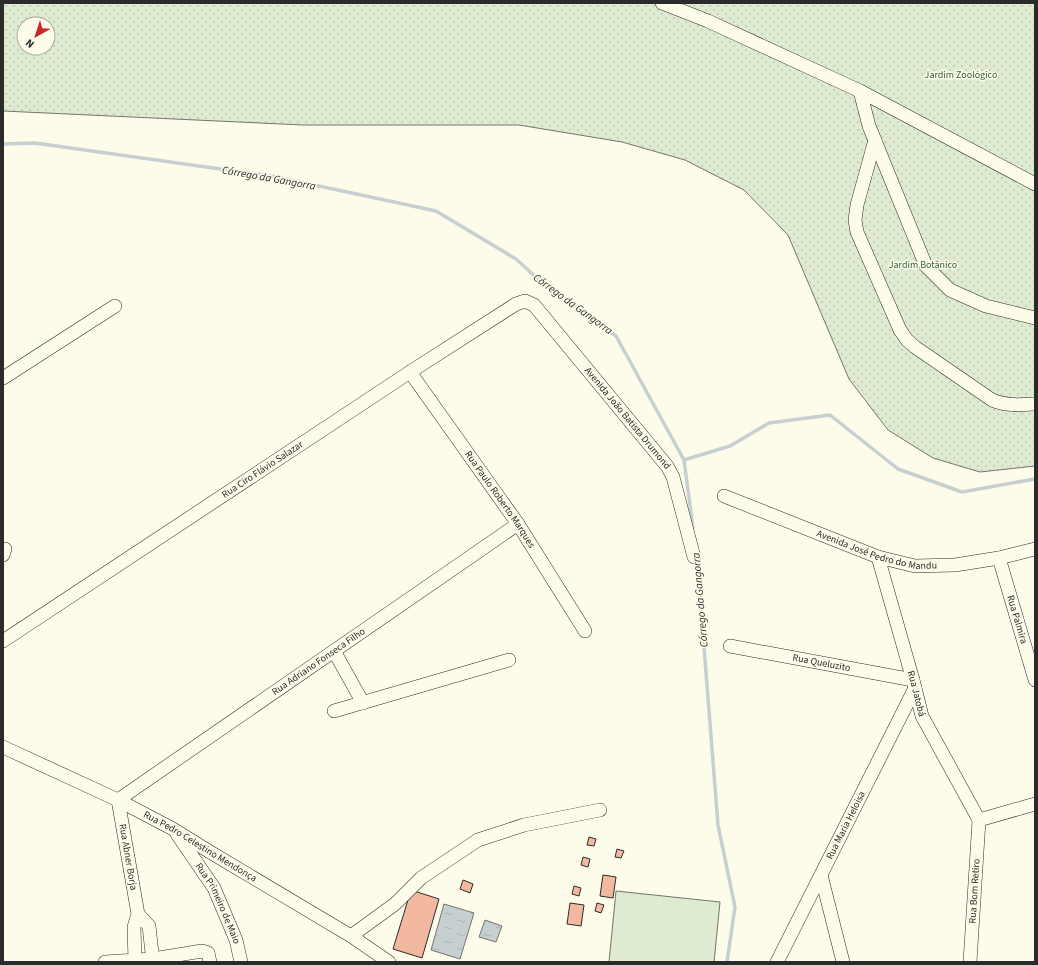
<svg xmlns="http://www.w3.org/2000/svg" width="1038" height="965" viewBox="0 0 1038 965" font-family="'Source Sans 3',sans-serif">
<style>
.grass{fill:#deebd1;stroke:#74746e}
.park{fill:url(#park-dots);stroke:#74746e;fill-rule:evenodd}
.water{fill:url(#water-ripples);stroke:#74746e}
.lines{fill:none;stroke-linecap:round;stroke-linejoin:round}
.stream{stroke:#c7d0d0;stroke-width:3.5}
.building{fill:#f2b8a0;stroke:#2b2b2b}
.minor-casing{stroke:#2b2b2b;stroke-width:14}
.minor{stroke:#fdfbea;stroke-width:13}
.labels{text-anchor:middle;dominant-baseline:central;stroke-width:3;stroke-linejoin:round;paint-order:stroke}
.park-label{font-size:10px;fill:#34623c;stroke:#fdfbea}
.street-label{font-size:10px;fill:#2b2b2b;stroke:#fdfbea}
.water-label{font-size:11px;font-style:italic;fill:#2b2b2b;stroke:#fdfbea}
</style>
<defs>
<pattern id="park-dots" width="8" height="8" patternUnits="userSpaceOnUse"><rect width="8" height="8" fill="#deebd1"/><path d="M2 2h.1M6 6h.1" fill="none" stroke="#bfcab4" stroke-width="1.8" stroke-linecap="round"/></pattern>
<pattern id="water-ripples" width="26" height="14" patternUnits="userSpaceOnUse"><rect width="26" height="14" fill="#c7d0d0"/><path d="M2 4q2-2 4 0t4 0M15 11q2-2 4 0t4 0" fill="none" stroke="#abb3b3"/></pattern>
</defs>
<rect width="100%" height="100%" fill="#fdfbea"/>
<path class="grass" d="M 616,891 L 720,902 L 714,962 L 609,962 Z"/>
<path class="park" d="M 3,3 L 1035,3 L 1035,466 L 980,472 L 933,458 L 888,430 L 849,379 L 788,235 L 744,190 L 685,160 L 622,142 L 519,125 L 303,125 L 3,111 ZM 24,24 L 48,24 L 48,48 L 24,48 Z"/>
<g class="water">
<path d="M 444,904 L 474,913 L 460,959 L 431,950 Z"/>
<path d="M 485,920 L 502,926 L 496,942 L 479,937 Z"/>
</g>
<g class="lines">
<g class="stream">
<path d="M 3,144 L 35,143 L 277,177 L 436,211 L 516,259 L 538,279 L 616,336 L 684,460 L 693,528"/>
<path d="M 684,460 L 730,446 L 769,423 L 830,415 L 898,469 L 962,492 L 1035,479"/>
<path d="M 697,558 L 718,825 L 735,907 L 727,962"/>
</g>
</g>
<g class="building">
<path d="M 589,837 L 596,839 L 594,846 L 587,845 Z"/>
<path d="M 617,849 L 624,851 L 621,858 L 615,857 Z"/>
<path d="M 583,857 L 590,859 L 588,867 L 581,865 Z"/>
<path d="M 603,875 L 616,877 L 613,898 L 600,896 Z"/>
<path d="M 463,880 L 473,884 L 470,893 L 460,889 Z"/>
<path d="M 574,886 L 581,888 L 579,896 L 572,894 Z"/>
<path d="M 411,890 L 439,899 L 422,958 L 393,949 Z"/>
<path d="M 570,903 L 584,905 L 581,926 L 567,924 Z"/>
<path d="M 597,903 L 604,905 L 601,913 L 595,911 Z"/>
</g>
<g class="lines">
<defs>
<g id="minor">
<path d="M 662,3 L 708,21 L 860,91 L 1035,184"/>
<path d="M 860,91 L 869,126 L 926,266 L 950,290 L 986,306 L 1035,318"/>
<path d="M 875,140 L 857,205 L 855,220 L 857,232 L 900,330 L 907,340 L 915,347 L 992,400 C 1006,406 1019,405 1035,404"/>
<path id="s1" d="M 410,372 L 518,524 L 585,631"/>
<path d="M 3,378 L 115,306"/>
<path id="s2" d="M 724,496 L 878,557 L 915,566 L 955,565 L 999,558 L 1035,549"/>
<path d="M 3,555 L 5,549"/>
<path id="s3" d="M 878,557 L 913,680 L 922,716 L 979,820"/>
<path id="s4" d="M 999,558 L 1035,680"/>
<path id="s5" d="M 3,641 L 410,372 L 516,304 L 525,301 L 534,305 L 667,466 L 673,477 L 694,557"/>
<path id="s6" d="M 730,646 L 913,680"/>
<path d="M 334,651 L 363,703"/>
<path d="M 334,711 L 509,660"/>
<path id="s7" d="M 3,747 L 118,800 L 173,829 L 210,852 L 351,936 L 389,962"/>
<path d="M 979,820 L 1035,804"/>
<path id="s8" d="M 177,834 L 214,888 L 236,940 L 241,962"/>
<path d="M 821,875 L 843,962"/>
<path d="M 138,914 L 149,926 L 153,962"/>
<path d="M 351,936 L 395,904 L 421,878 L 478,840 L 524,825 L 600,810"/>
<path id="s9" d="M 135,961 L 134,927 L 138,914 L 118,800 L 518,524"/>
<path d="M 105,962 L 153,959 L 202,951 L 208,953 L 210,962"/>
<path id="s10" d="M 777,962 L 915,688"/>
<path id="s11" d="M 970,962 L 979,820"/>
</g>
</defs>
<use href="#minor" class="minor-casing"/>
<use href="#minor" class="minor"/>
</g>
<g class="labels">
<g class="park-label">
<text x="961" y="75">Jardim Zoológico</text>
<text x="923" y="265">Jardim Botânico</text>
</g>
<g class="street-label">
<text stroke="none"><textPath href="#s5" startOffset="780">Avenida João Batista Drumond</textPath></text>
<text stroke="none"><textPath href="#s5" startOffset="311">Rua Ciro Flávio Salazar</textPath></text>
<text stroke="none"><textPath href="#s1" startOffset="156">Rua Paulo Roberto Marques</textPath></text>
<text stroke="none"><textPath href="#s2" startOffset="163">Avenida José Pedro do Mandu</textPath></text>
<text stroke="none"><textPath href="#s4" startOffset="64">Rua Palmira</textPath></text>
<text stroke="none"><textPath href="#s9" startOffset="407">Rua Adriano Fonseca Filho</textPath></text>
<text stroke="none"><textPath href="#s6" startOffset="93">Rua Queluzito</textPath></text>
<text stroke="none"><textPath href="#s3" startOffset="142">Rua Jatobá</textPath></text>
<text stroke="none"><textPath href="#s10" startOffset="153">Rua Maria Heloisa</textPath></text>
<text stroke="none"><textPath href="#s7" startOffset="221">Rua Pedro Celestino Mendonça</textPath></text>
<text transform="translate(128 857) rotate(80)">Rua Abner Borja</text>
<text stroke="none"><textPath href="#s11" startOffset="71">Rua Bom Retiro</textPath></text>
<text stroke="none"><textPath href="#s8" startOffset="81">Rua Primeiro de Maio</textPath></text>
</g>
<g class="water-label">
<text transform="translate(269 178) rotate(10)">Córrego da Gangorra</text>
<text transform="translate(573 304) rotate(36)">Córrego da Gangorra</text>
<text transform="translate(700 600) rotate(-95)">Córrego da Gangorra</text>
</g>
</g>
<rect width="1038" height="965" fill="none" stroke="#2b2b2b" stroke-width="8"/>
<g transform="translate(36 36) rotate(219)"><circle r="19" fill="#fdfbea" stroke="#a9a89e"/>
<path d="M0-3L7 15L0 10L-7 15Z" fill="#c62828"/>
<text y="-6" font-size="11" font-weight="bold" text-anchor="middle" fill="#2b2b2b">N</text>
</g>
</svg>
